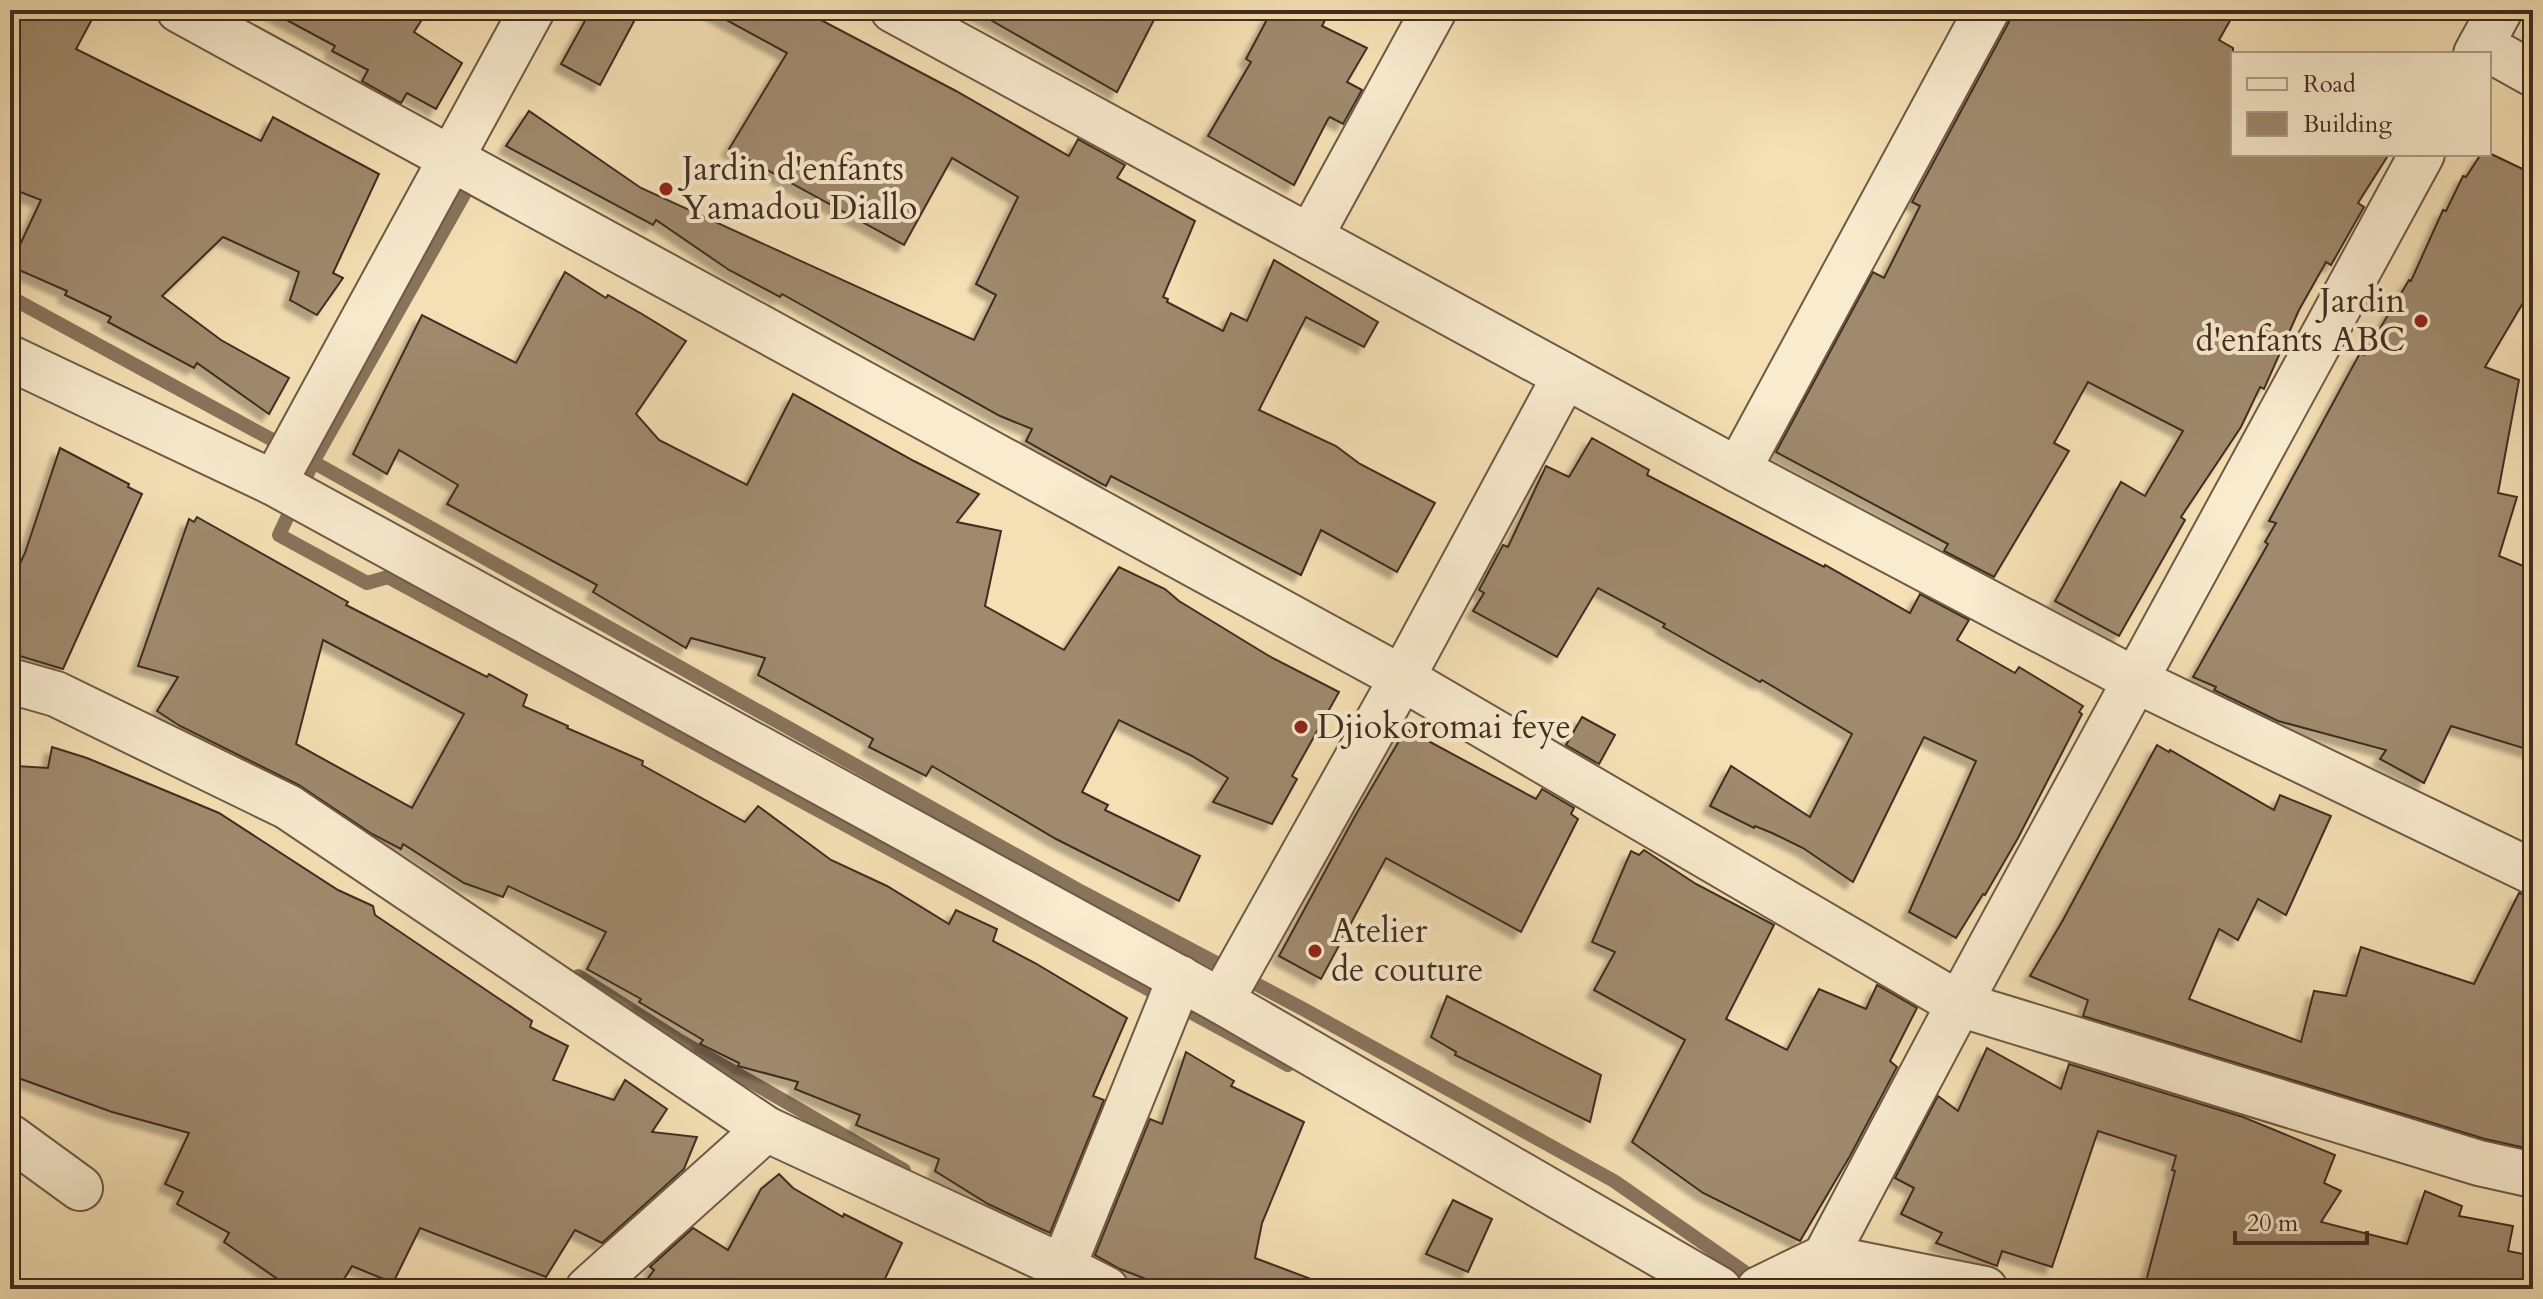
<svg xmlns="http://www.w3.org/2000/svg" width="2543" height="1299" viewBox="0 0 2543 1299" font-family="Cardo,serif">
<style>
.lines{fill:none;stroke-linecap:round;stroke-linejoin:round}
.stream{stroke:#88735b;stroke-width:14}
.building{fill:#9f8a6d;stroke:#422c21;stroke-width:2;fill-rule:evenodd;filter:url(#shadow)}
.minor-casing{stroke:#6e5946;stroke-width:48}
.minor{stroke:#f8ebce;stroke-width:44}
.poi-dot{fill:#8f2418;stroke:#f8ebce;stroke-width:3}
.labels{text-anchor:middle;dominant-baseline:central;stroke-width:8;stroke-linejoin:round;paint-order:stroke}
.poi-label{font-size:34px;fill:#422c21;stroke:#f8ebce;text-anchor:start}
</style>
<defs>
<filter id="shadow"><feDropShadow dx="-7" dy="7" stdDeviation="2" flood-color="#0004"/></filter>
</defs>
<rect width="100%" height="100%" fill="#f4e0b4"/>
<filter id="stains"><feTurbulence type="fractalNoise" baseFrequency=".0025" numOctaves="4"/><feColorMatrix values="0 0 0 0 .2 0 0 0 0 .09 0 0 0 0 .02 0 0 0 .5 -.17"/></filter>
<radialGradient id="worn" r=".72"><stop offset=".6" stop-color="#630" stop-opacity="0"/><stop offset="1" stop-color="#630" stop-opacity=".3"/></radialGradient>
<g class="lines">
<g class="stream">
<path d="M 466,191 L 313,462 L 279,535 L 367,583 L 388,577 L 1288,1065"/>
<path d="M 10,297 L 313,462 L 1082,892 L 1305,1010 L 1614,1181 L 1749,1275 L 1751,1289"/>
<path d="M 578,976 L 677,1039 L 904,1170"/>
</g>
</g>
<g class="building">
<path d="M 10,10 L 97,10 L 76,49 L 261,141 L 273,117 L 379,174 L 333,273 L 343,278 L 317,315 L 290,300 L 299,272 L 223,237 L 162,296 L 221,340 L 289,378 L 269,414 L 197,363 L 194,368 L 108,322 L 111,317 L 65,295 L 67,291 L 10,266 L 41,200 L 10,188 Z"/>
<path d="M 268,10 L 428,10 L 414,32 L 462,63 L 436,109 L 407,93 L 401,103 L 362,81 L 368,70 L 332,51 L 335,46 Z"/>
<path d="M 591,10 L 640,10 L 600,85 L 561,64 Z"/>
<path d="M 708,10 L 802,10 L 956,91 L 1069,156 L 1078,139 L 1125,165 L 1117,178 L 1195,221 L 1163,297 L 1168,299 L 1167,302 L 1223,331 L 1231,313 L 1247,321 L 1274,260 L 1378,322 L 1364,347 L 1306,317 L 1259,410 L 1336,446 L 1360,464 L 1435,503 L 1397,572 L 1321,530 L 1301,575 L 1111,476 L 1106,486 L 1026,441 L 1032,429 L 1000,416 L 782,294 L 780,297 L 729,270 L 656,220 L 653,225 L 506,146 L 529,111 L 641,188 L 974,340 L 996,295 L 976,284 L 1018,197 L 952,158 L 904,245 L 729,149 L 787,53 Z"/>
<path d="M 973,10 L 1159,10 L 1117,92 Z"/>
<path d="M 1272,10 L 1330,10 L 1322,26 L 1367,48 L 1347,82 L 1362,90 L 1343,124 L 1330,117 L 1328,119 L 1294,185 L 1208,136 L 1251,62 L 1246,59 Z"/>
<path d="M 2012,10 L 2236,10 L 2219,40 L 2233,48 L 2233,154 L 2389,154 L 2358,203 L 2364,207 L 2331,265 L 2326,262 L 2299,310 L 2264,389 L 2260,387 L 2241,427 L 2181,517 L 2185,520 L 2119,636 L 2055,601 L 2121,482 L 2145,496 L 2183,431 L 2088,382 L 2054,443 L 2069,451 L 1994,577 L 1944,551 L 1948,544 L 1776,452 L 1873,272 L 1884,278 L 1920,206 L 1912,202 L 2009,22 Z"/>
<path d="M 2489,153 L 2533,174 L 2533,286 L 2485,367 L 2519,380 L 2498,493 L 2517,497 L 2499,556 L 2533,570 L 2533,751 L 2451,726 L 2424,783 L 2380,759 L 2386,750 L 2278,721 L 2214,690 L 2216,687 L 2193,677 L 2268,544 L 2265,542 L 2276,523 L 2269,521 L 2360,353 L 2364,355 L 2409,280 L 2411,281 L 2443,210 L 2446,211 L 2463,176 L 2466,177 L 2481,154 Z"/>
<path d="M 565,272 L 606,298 L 608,295 L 642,314 L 686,341 L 636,414 L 659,440 L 747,485 L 793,394 L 914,461 L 979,494 L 957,522 L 1001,531 L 985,606 L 1064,650 L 1119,567 L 1165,589 L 1179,601 L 1269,656 L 1339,692 L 1292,776 L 1297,779 L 1272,824 L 1213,802 L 1228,778 L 1192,756 L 1119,720 L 1082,792 L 1108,805 L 1105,810 L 1200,856 L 1179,901 L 1056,839 L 932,766 L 926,776 L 869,747 L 873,739 L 758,675 L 765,658 L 691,638 L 686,648 L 593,592 L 597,585 L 447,504 L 458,485 L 399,450 L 387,474 L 353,454 L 422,315 L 516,363 Z"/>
<path d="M 1592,438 L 1649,470 L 1647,475 L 1824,567 L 1825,565 L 1910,613 L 1920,594 L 1969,620 L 1957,640 L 2015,673 L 2019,667 L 2083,706 L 2079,712 L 2082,714 L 2018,838 L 1985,895 L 1983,894 L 1956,938 L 1909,912 L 1976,761 L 1924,737 L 1853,882 L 1803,848 L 1772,833 L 1755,826 L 1754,828 L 1710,806 L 1731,766 L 1810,817 L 1852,734 L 1762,680 L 1760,682 L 1663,627 L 1665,624 L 1598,588 L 1557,657 L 1473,611 L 1484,593 L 1479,590 L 1503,545 L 1508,547 L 1546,466 L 1569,477 Z"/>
<path d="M 60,448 L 129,484 L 128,487 L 142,494 L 63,669 L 10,653 L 10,585 L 25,553 Z"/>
<path d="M 197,517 L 348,602 L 346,605 L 487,677 L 489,674 L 527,695 L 523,706 L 568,726 L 567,728 L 643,761 L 642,765 L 745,822 L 758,806 L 831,860 L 887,886 L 949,924 L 956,910 L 997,929 L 993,941 L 1035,963 L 1127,1018 L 1093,1096 L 1104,1100 L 1050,1233 L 988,1204 L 935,1171 L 939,1159 L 856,1125 L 860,1115 L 795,1089 L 798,1082 L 738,1066 L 739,1063 L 700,1044 L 703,1040 L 639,1002 L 641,999 L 587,969 L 606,932 L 508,886 L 503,897 L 464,883 L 403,844 L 401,849 L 372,834 L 299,785 L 180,726 L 157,711 L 178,677 L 138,666 L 189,519 L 194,522 ZM 323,640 L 464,714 L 412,808 L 296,744 Z"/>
<path d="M 1582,717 L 1615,735 L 1599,764 L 1566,745 Z"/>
<path d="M 1406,729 L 1536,799 L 1542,789 L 1574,808 L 1571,814 L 1578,819 L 1521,932 L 1386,858 L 1321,979 L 1279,956 L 1355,816 Z"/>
<path d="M 2157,745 L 2169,752 L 2170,750 L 2274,810 L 2280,795 L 2331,816 L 2286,915 L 2258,899 L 2238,940 L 2219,929 L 2189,999 L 2301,1042 L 2314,991 L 2346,996 L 2361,947 L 2474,984 L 2519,893 L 2533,897 L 2533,1134 L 2530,1149 L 2485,1139 L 2083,1016 L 2088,1000 L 2030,976 L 2063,920 Z"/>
<path d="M 52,747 L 87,758 L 219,813 L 338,890 L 373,906 L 375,915 L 532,1021 L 530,1027 L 568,1046 L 553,1080 L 614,1100 L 625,1080 L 667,1109 L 652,1132 L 697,1137 L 684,1169 L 602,1243 L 575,1230 L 546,1277 L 420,1228 L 393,1283 L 352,1266 L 338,1289 L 292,1289 L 224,1242 L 229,1233 L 177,1204 L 183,1192 L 165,1184 L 189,1133 L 112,1112 L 10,1075 L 10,829 L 17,766 L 48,768 Z"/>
<path d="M 1644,850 L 1696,884 L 1774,925 L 1726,1019 L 1787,1050 L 1819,989 L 1866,1009 L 1877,985 L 1917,1008 L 1890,1061 L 1897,1067 L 1850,1156 L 1800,1241 L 1703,1193 L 1632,1142 L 1685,1040 L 1594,990 L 1615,952 L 1592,942 L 1631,851 L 1639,855 Z"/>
<path d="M 1447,996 L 1601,1075 L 1590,1122 L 1455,1055 L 1456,1052 L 1431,1037 Z"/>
<path d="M 1987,1048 L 2061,1089 L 2069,1064 L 2243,1117 L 2335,1155 L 2324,1183 L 2341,1191 L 2321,1222 L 2407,1244 L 2425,1191 L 2462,1206 L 2459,1216 L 2513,1226 L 2508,1251 L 2533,1256 L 2533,1289 L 2144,1289 L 2175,1171 L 2172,1170 L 2176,1156 L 2098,1131 L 2052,1267 L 2002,1251 L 1997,1266 L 1936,1243 L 1942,1233 L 1901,1214 L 1914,1188 L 1895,1178 L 1938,1096 L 1958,1111 Z"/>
<path d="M 1186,1052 L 1234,1081 L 1231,1086 L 1304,1122 L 1262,1223 L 1255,1258 L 1327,1285 L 1326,1289 L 1172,1289 L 1120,1269 L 1095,1255 L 1150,1119 L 1162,1124 Z"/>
<path d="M 779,1174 L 793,1188 L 843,1217 L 844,1214 L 902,1243 L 880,1289 L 640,1289 L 654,1270 L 650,1267 L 693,1228 L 728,1250 L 761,1189 Z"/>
<path d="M 1453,1200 L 1492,1219 L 1468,1272 L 1426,1254 Z"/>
</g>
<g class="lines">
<defs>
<g id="minor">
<path d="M 179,10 L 1402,678 L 1959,1004 L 2479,1163 L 2533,1175"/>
<path d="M 893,10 L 1738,470 L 2137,681 L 2533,872"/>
<path d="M 2481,45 L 2533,74"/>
<path d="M 2476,54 L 2500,10"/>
<path d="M 1310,237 L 1434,10"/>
<path d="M 10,358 L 274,483 L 1221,1001 L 1719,1289"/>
<path d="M 1738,470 L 1987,10"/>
<path d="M 274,483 L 532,10"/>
<path d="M 10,681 L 56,694 L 288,807 L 766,1129 L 588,1289"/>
<path d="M 1221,1001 L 1402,678 L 1565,376"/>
<path d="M 766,1129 L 1063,1267 L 1106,1289"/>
<path d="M 10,1137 L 80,1188"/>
<path d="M 1825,1257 L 1985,1289"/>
<path d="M 1063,1267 L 1180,978"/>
<path d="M 1759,1289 L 1825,1257 L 1959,1004 L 2422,154"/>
</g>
</defs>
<use href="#minor" class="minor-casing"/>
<use href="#minor" class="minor"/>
</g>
<g class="poi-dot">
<circle cx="666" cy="189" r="8"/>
<circle cx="2421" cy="321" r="8"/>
<circle cx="1301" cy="727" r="8"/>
<circle cx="1315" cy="951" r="8"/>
</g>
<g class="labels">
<g class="poi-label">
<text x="682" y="169">Jardin d'enfants<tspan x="682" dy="39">Yamadou Diallo</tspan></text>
<text x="2405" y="301" text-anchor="end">Jardin<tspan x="2405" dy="39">d'enfants ABC</tspan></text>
<text x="1317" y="727">Djiokoromai feye</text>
<text x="1331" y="931">Atelier<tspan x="1331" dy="39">de couture</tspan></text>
</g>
</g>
<rect width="2543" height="1299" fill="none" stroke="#f4e0b4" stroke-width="40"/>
<rect x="12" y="12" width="2519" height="1275" fill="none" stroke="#422c21" stroke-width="4"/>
<rect x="20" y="20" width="2503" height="1259" fill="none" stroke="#422c21" stroke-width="2"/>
<rect x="2231" y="52" width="260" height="104" fill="#f8ebce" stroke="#af9f89" stroke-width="2"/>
<rect x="2247" y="78" width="40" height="12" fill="#f8ebce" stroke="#af9f89" stroke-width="2"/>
<text x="2303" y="92" font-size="24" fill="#422c21">Road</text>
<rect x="2247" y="112" width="40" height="24" fill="#9f8a6d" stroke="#af9f89" stroke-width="2"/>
<text x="2303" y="132" font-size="24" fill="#422c21">Building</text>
<path d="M2235 1231v12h132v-12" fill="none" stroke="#422c21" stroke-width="4"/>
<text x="2247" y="1231" font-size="24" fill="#422c21" stroke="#f8ebce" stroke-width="6" paint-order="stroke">20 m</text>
<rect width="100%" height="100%" filter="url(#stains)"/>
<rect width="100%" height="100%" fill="url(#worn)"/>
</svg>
